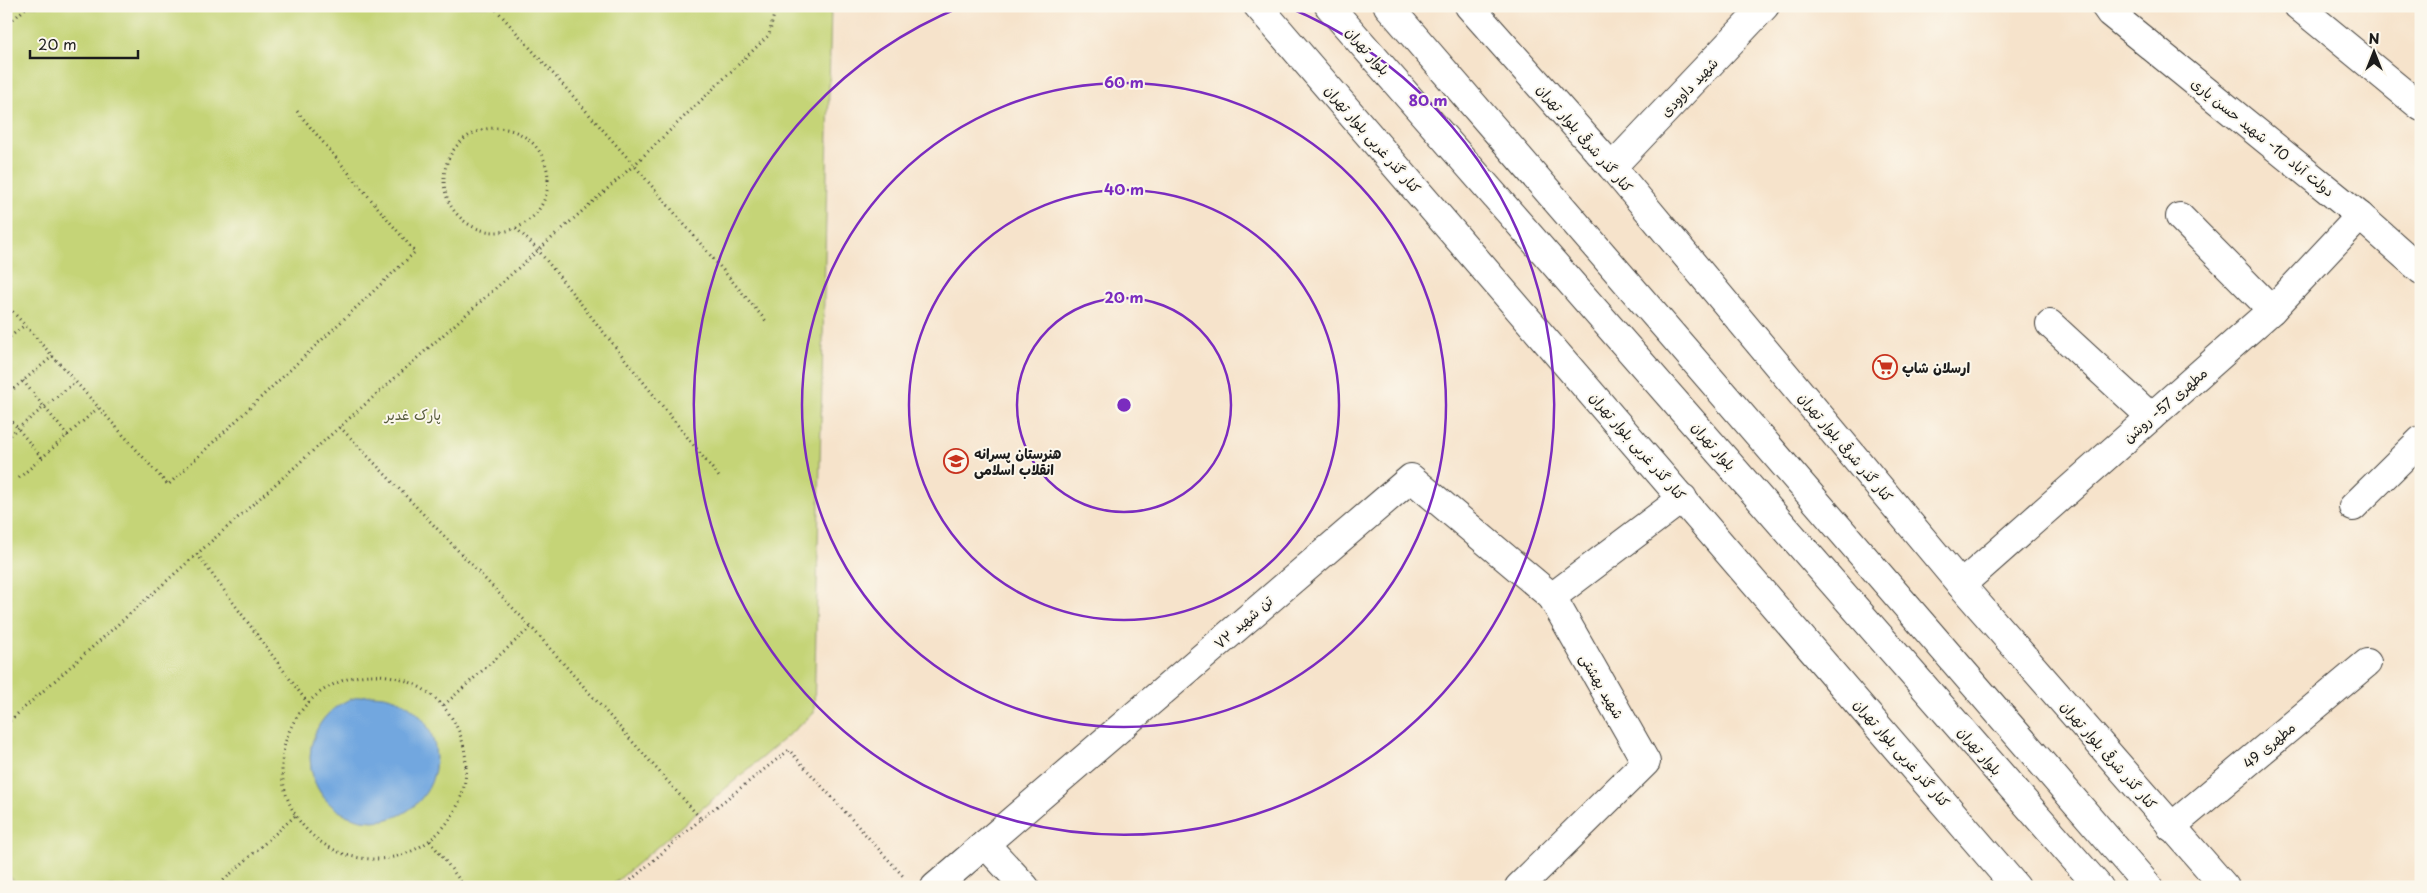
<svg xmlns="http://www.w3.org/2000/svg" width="2427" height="893" viewBox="0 0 2427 893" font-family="'Playpen Sans','Playpen Sans Arabic',sans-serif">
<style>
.green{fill:#c5d477;stroke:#70784a}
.water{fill:#72a7df;stroke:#47627e}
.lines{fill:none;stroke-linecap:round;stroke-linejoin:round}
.street-casing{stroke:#3d3a36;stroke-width:30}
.secondary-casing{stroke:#3d3a36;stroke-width:30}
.path{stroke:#3d3a36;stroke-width:3;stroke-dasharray:1 4;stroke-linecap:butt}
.street{stroke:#fff;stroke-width:28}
.secondary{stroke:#fff;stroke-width:28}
.ring{fill:none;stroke:#7b2cbf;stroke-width:2.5}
.labels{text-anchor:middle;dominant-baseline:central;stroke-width:4;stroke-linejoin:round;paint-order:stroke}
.street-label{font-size:14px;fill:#1c1c1c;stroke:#fbf7ec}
.poi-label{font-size:14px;font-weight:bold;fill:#1c1c1c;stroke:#fbf7ec;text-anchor:start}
.park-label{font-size:14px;fill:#575c3c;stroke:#fbf7ec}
.centre{fill:#7b2cbf;stroke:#fbf7ec;stroke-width:2.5}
.ring-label{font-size:15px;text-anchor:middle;font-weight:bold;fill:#7b2cbf;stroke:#fbf7ec;stroke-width:4;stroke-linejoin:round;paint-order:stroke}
</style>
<rect width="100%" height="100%" fill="#fbf7ec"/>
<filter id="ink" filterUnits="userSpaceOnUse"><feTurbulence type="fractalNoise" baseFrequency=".02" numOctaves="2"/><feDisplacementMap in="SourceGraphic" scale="10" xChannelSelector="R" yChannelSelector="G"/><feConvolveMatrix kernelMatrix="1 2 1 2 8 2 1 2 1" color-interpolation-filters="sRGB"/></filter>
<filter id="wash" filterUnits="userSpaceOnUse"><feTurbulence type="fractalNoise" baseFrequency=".0096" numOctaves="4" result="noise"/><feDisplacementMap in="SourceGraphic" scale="20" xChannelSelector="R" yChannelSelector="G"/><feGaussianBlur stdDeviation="1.12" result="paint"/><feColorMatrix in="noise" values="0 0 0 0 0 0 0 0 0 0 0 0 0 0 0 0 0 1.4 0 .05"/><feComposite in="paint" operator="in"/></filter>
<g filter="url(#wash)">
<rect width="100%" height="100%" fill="#f6e3cb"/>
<path class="green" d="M 6,6 L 831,6 L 814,713 L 610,887 L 19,887 L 6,873 Z"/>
<circle class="water" cx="373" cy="758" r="63"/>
</g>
<g filter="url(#ink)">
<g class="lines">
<defs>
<g id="street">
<path d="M 1258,6 L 2016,887"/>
<path d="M 1469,6 L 1612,167 L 1961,585 L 2225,887"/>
<path d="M 2105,6 L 2110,13 L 2360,216 L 2421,270"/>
<path d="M 2298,6 L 2421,107"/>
<path d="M 1612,167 L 1765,6"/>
<path d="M 2180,217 L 2272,310"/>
<path d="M 2050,324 L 2151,417"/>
<path d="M 2353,507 L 2421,440"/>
<path d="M 1961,585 L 2272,310 L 2360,216"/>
<path d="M 2171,827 L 2367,663"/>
<path d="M 985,844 L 1025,887"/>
<path d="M 935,887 L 1411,478 L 1552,597"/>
<path d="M 1519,887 L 1646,762 L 1552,597 L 1683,498"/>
</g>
<g id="secondary">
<path d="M 1329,6 L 2099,887"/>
<path d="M 1388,6 L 2149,887"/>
</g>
</defs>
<use href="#street" class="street-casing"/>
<use href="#secondary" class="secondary-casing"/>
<g class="path">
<path d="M 493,6 L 634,165 L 766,321"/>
<path d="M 6,26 L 28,6"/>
<circle cx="496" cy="180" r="52"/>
<path d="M 516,228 L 538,250 L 719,477"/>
<path d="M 6,304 L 168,485 L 415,252 L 296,110"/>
<path d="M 6,340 L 25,325"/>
<path d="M 23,381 L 68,436"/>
<path d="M 6,387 L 10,392"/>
<path d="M 6,395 L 53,356"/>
<path d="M 6,414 L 42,458"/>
<path d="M 340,427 L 531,627 L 701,819 L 623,887"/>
<path d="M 6,438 L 75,382"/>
<path d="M 19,478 L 98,408"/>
<path d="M 197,554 L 307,702"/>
<circle cx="374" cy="767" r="92"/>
<path d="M 444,705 L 531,627"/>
<path d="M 6,724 L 634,165 L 769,35 L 776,6"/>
<path d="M 701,819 L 789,750 L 904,877"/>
<path d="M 430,841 L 465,887"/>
<path d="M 216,887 L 295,816"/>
</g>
<use href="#street" class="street"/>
<use href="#secondary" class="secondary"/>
</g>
</g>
<g class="ring">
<circle cx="1124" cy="405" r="107"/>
<circle cx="1124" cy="405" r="215"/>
<circle cx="1124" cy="405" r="322"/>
<path d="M1285 6A430 430 0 1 1 963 6"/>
</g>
<defs>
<symbol id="supermarket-ring" viewBox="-11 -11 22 22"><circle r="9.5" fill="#fbf7ec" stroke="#c8321e" stroke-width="1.5"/><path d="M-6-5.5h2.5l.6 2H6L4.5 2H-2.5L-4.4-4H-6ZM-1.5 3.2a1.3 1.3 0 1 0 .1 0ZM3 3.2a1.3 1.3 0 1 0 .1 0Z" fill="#c8321e"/></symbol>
<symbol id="school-ring" viewBox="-11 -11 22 22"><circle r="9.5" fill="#fbf7ec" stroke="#c8321e" stroke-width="1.5"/><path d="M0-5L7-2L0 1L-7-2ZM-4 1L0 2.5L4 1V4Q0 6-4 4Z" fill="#c8321e"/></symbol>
</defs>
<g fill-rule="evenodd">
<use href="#supermarket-ring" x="1871" y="353" width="28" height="28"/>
<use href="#school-ring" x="942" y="447" width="28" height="28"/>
</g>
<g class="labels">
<g class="street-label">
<text transform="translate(1368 51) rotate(49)">بلوار تهران</text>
<text transform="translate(1689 87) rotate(-46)">شهید داوودی</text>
<text transform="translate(2263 137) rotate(39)">دولت آباد 10- شهید حسن یاری</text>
<text transform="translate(1585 138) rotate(49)">کنار گذر شرقی بلوار تهران</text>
<text transform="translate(1373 139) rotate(49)">کنار گذر غربی بلوار تهران</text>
<text transform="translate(2165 405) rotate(-41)">مطهری 57- روشن</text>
<text transform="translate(1638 446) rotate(49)">کنار گذر غربی بلوار تهران</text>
<text transform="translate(1714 446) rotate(49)">بلوار تهران</text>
<text transform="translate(1846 447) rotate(50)">کنار گذر شرقی بلوار تهران</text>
<text transform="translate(1243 622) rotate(-41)">۷۲ تن شهید</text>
<text transform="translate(1602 686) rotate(60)">شهید بهشتی</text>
<text transform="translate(2269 745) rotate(-40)">مطهری 49</text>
<text transform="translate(1980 751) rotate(49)">بلوار تهران</text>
<text transform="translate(1902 753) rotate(49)">کنار گذر غربی بلوار تهران</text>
<text transform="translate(2109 755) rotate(49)">کنار گذر شرقی بلوار تهران</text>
</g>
<g class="poi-label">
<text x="1902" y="367">ارسلان شاپ</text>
<text x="974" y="453">هنرستان پسرانه<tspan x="974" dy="16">انقلاب اسلامی</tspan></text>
</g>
<g class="park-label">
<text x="413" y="414">پارک غدیر</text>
</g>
</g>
<circle cx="1124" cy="405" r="8" class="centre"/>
<g class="ring-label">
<text x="1124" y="88">60 m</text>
<text x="1428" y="106">80 m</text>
<text x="1124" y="195">40 m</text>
<text x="1124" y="303">20 m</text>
</g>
<rect width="2427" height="893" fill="none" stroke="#fbf7ec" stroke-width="25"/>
<g transform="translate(2374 52)" stroke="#fbf7ec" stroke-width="4" paint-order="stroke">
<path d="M0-4L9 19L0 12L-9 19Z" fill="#1c1c1c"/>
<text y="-8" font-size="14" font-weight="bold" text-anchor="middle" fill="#1c1c1c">N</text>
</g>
<path d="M30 50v8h108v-8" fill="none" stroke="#1c1c1c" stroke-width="2.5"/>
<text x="38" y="50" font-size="15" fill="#1c1c1c" stroke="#fbf7ec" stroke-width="4" paint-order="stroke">20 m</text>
</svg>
